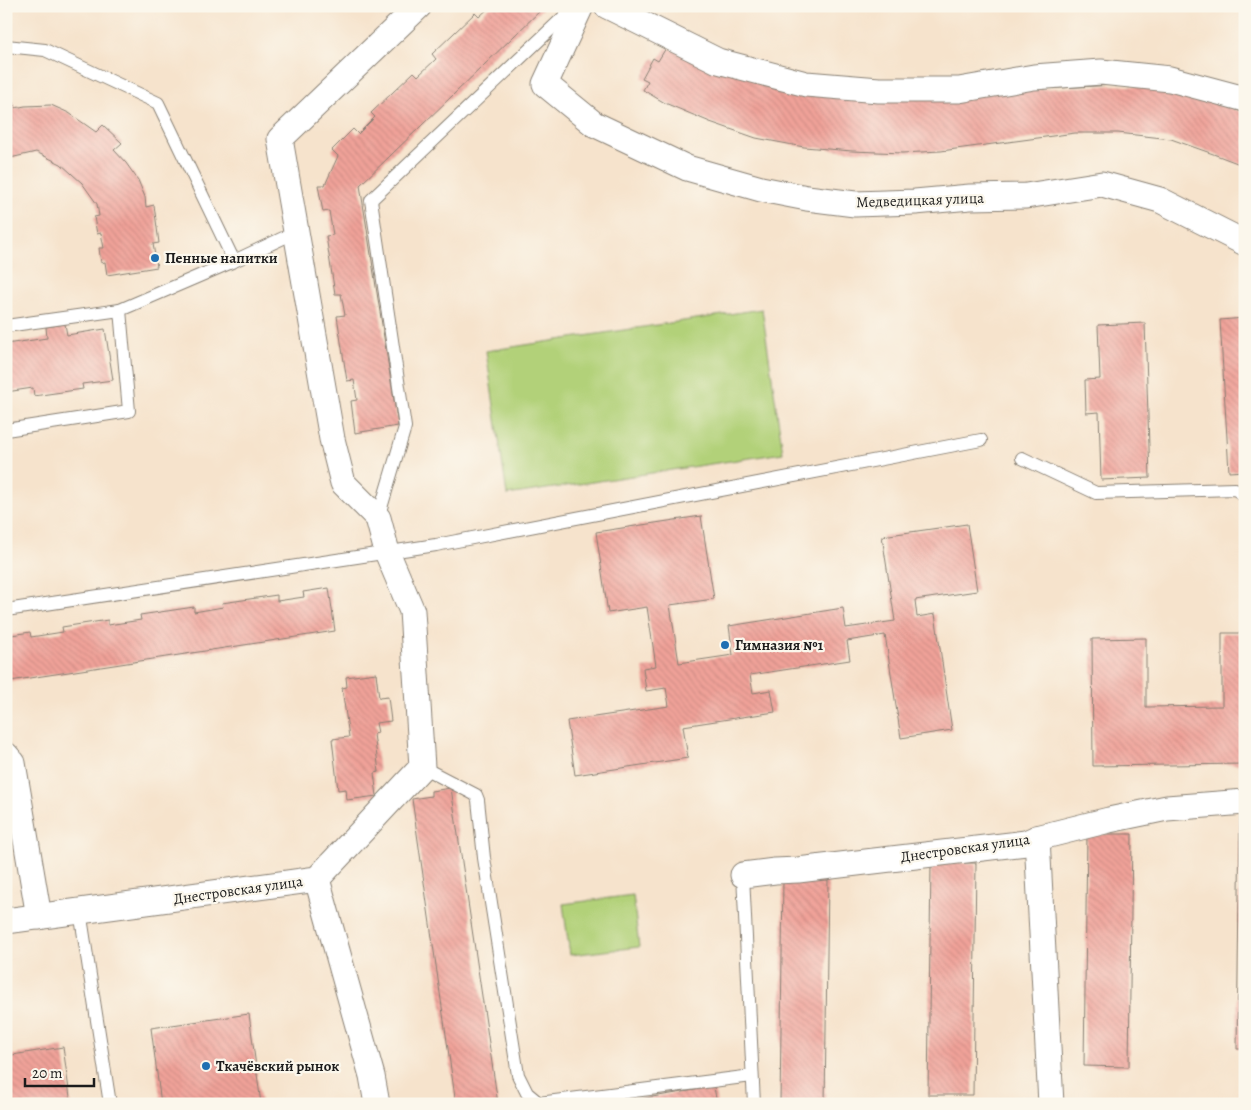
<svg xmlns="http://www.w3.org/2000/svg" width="1251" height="1110" viewBox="0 0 1251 1110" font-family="Alegreya,serif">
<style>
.green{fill:#b2d179;stroke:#67764a}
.building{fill:url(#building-back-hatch)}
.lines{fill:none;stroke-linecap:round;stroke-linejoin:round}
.service-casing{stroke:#898074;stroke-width:14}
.minor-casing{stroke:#898074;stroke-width:27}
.service{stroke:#fff;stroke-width:12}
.minor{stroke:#fff;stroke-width:25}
.poi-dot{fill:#1f6fb2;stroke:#fbf7ec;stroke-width:2}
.labels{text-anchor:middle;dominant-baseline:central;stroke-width:4.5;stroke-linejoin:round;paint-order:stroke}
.street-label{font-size:15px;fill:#1c1c1c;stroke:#fbf7ec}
.poi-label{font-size:15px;font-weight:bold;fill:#1c1c1c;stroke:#fbf7ec;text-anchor:start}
</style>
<defs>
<pattern id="building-back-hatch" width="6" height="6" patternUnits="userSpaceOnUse" patternTransform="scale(1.25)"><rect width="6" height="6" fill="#f0a299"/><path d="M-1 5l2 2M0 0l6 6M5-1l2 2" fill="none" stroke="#cd8b83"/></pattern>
</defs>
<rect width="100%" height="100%" fill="#fbf7ec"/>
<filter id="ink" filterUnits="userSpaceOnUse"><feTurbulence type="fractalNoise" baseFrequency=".02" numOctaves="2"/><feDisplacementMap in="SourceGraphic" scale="10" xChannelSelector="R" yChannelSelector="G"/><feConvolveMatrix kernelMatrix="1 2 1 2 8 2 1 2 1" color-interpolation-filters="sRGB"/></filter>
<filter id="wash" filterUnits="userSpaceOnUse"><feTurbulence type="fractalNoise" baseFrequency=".0096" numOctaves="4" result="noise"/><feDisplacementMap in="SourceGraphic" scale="20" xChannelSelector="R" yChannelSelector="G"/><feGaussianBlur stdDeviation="1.12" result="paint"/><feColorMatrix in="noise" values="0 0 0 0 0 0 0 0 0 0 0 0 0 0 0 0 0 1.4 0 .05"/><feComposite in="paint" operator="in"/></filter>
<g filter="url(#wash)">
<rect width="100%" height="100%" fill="#f6e3cc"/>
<g class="green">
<path d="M 762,309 L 783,453 L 507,495 L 486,351 Z"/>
<path d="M 633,895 L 639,947 L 570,955 L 563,904 Z"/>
</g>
<g id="blocks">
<g class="building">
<path d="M 491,6 L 543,6 L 544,7 L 360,185 L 398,426 L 355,433 L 351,401 L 357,400 L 354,380 L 347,381 L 337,316 L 345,315 L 341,294 L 335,294 L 326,236 L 333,235 L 329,211 L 323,212 L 318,185 L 325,185 L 338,156 L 332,150 L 353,129 L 358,134 L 375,117 L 371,113 L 414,72 L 418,76 L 436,59 L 432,54 L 475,13 L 479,17 Z"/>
<path d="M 666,48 L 857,99 L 1115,85 L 1156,88 L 1202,98 L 1245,113 L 1245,166 L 1216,155 L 1171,139 L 1118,133 L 1075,133 L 941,151 L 902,153 L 852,151 L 804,147 L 756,138 L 710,122 L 665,103 L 643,90 L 648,81 L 642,78 L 653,58 L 658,61 Z"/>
<path d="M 14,103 L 15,108 L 25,106 L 51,105 L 69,113 L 96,132 L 103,125 L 122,143 L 114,150 L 126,163 L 138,180 L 145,197 L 146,207 L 154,205 L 159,243 L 153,244 L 157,267 L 107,275 L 105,262 L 101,263 L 99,248 L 104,248 L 101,233 L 97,234 L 94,217 L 99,216 L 97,204 L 82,183 L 61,164 L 36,152 L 6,159 L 6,105 Z"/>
<path d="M 1245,318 L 1245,471 L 1229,472 L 1220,320 Z"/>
<path d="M 1145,323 L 1150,478 L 1101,480 L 1099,412 L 1086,413 L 1085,380 L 1100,379 L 1098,325 Z"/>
<path d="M 65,324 L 67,335 L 105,329 L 113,380 L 82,384 L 83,389 L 34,396 L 33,388 L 6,392 L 6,344 L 47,338 L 46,327 Z"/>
<path d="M 701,516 L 714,599 L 670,605 L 679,663 L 733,655 L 729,626 L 843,608 L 846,628 L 895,621 L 882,536 L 967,524 L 977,591 L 915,600 L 917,617 L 935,614 L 952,730 L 901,738 L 885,635 L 847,641 L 850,660 L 750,675 L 753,693 L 771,690 L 775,712 L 683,726 L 688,758 L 575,775 L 567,721 L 669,706 L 666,688 L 646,691 L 643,668 L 656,666 L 647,607 L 608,613 L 596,532 Z"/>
<path d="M 329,588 L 335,631 L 10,681 L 6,658 L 6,636 L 30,632 L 31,637 L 63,632 L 62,627 L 108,620 L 108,625 L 141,620 L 140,615 L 194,607 L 194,612 L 223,607 L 222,603 L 277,595 L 277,601 L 304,597 L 303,592 Z"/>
<path d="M 1222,633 L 1245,633 L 1245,764 L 1093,766 L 1092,639 L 1146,638 L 1146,707 L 1222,706 Z"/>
<path d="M 376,673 L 379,698 L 388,697 L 391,721 L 376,723 L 378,733 L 374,734 L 379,772 L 374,773 L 377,796 L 347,800 L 346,789 L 338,790 L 332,739 L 349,737 L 342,688 L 347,687 L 346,677 Z"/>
<path d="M 451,788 L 493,1070 L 498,1104 L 477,1104 L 477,1103 L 456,1104 L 412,799 L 431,796 L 431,791 Z"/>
<path d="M 1240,816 L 1245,816 L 1245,1049 L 1237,1049 Z"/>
<path d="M 1087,834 L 1132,834 L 1129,1067 L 1084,1066 Z"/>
<path d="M 931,863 L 976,863 L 973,1095 L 928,1095 Z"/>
<path d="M 783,880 L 828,880 L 825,1104 L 780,1104 Z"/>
<path d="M 249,1014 L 261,1104 L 161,1104 L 151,1028 Z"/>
<path d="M 63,1047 L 71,1104 L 6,1104 L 6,1056 Z"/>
<path d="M 714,1087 L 717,1104 L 615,1104 L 615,1103 Z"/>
</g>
</g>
</g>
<g filter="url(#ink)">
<use href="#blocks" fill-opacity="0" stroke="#898074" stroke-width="1"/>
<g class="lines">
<defs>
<g id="service">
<path d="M 6,46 L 45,50 L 158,103 L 234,261"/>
<path d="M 6,326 L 120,310"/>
<path d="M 6,430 L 129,411 L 120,310 L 234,261 L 296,232"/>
<path d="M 1022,458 L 1096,493 L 1235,489 L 1245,496"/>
<path d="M 378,518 L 405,427 L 371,200 L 572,9"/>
<path d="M 6,610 L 436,545 L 981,440"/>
<path d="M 422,767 L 476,795 L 478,800 L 484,858 L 518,1075 L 527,1093 L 539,1103 L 752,1076"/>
<path d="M 743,875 L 754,1104"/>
<path d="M 80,911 L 110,1104"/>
</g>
<g id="minor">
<path d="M 581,6 L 545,84 L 594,124 L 687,168 L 761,189 L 807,198 L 855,204 L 915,202 L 970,197 L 1026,196 L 1102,184 L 1160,200 L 1245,243"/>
<path d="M 607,6 L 718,61 L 806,84 L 879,90 L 959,90 L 1034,77 L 1101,72 L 1170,79 L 1245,99"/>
<path d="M 6,755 L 13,763 L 39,917"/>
<path d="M 1037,838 L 1051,1104"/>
<path d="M 743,875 L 775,871 L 798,870 L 1026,843 L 1037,838 L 1109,820 L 1167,808 L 1245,802"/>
<path d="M 317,879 L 372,1076 L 377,1104"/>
<path d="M 6,921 L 317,879 L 422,767 L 412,611 L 387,552 L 378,518 L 343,483 L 332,439 L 280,139 L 419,6"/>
</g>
</defs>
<use href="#service" class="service-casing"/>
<use href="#minor" class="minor-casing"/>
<use href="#service" class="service"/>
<use href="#minor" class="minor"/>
</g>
</g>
<g class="poi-dot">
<circle cx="155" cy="258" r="5"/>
<circle cx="725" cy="645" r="5"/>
<circle cx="206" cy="1066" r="5"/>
</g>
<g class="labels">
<g class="street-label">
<text transform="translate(920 200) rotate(-2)">Медведицкая улица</text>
<text transform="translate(965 848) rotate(-8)">Днестровская улица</text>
<text transform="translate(238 890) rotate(-8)">Днестровская улица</text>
</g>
<g class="poi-label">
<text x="165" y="258">Пенные напитки</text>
<text x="735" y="645">Гимназия №1</text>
<text x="216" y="1066">Ткачёвский рынок</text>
</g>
</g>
<rect width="1251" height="1110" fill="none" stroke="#fbf7ec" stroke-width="25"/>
<path d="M25 1078v8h69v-8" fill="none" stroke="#1c1c1c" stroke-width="2.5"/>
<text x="32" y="1078" font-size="15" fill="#1c1c1c" stroke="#fbf7ec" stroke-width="4" paint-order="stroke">20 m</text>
</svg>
